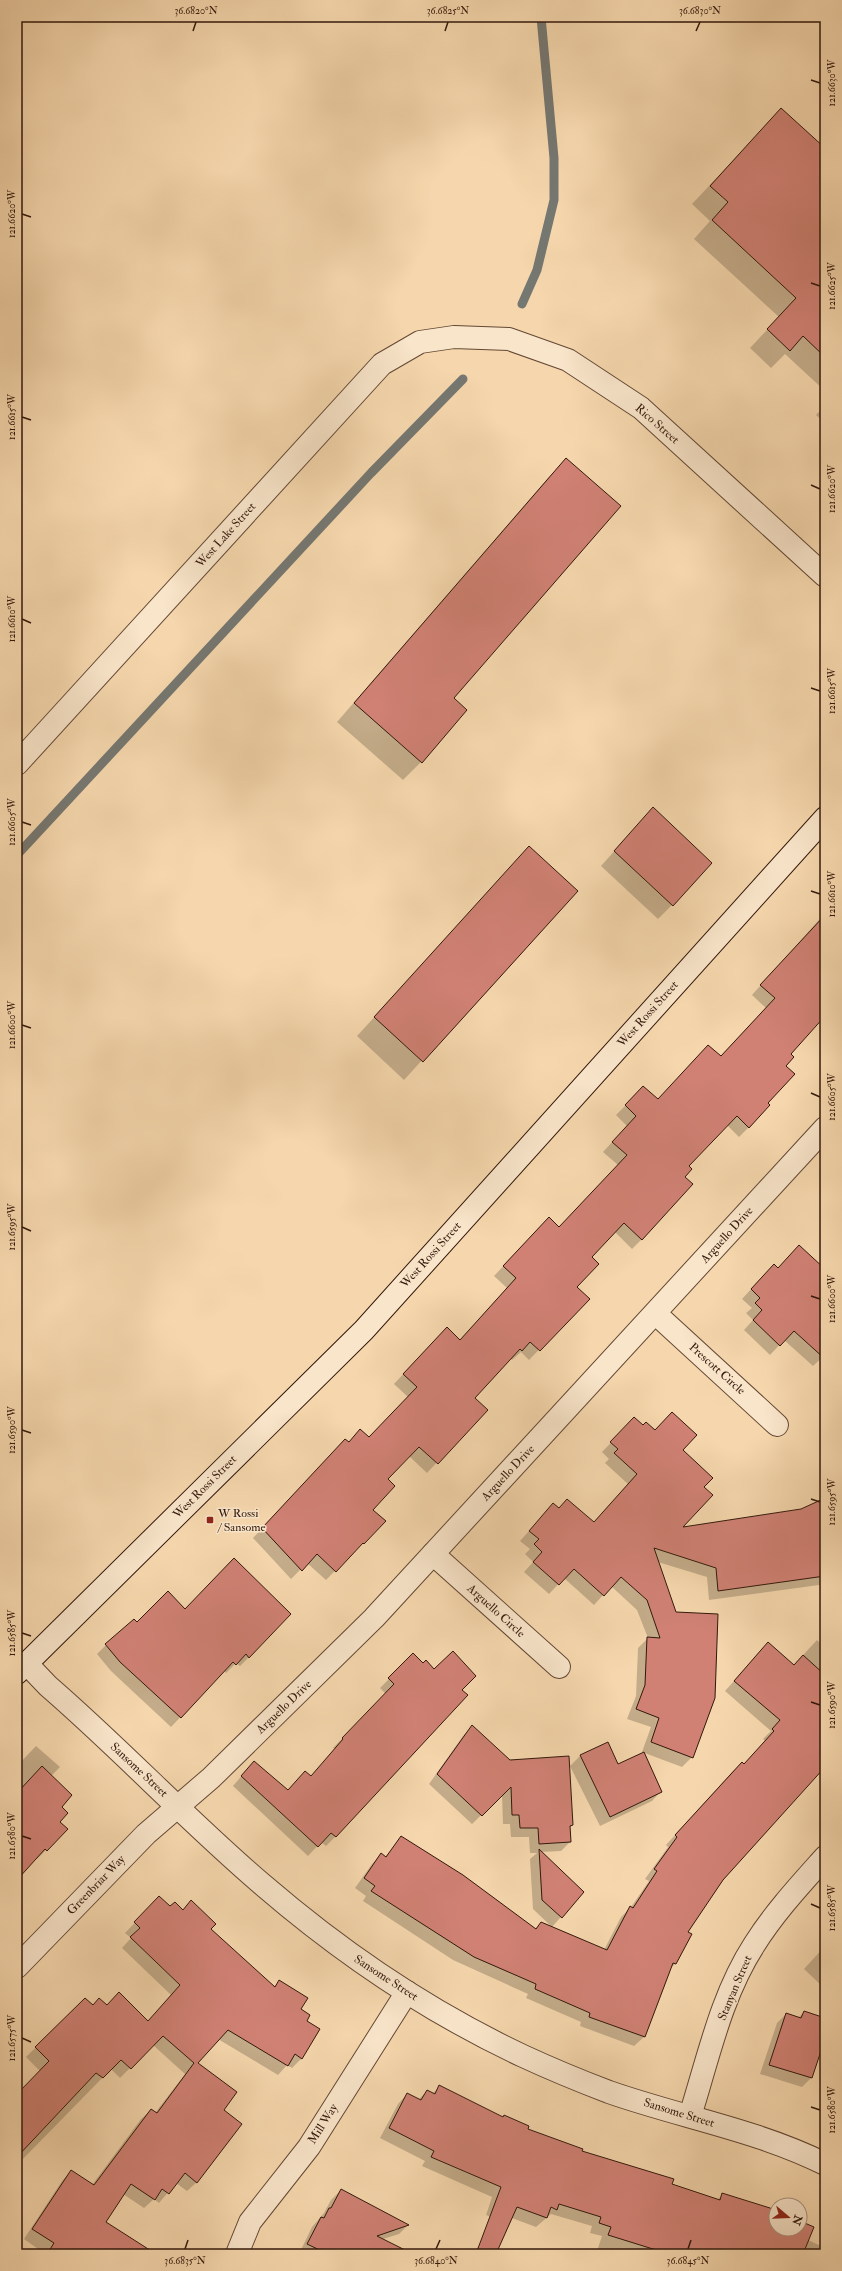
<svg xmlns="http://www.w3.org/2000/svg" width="842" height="2271" viewBox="0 0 842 2271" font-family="'IM FELL Double Pica',serif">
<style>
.shadow{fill:#0003}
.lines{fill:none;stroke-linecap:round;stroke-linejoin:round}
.stream{stroke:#757771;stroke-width:9}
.building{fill:#d08174;stroke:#32180b}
.street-casing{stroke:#634834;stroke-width:24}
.secondary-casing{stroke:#32180b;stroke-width:24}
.street{stroke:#f9e5ca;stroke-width:22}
.secondary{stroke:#f9e5ca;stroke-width:22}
.ticks{fill:none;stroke:#32180b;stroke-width:1.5}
.poi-dot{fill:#8f2418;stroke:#f9e5ca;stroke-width:1.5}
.labels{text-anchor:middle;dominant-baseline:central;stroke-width:3;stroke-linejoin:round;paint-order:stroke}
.street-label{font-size:12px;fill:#32180b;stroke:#f9e5ca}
.poi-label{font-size:12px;fill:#32180b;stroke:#f9e5ca;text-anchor:start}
.neatline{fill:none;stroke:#32180b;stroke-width:1.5}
.ticks-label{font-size:10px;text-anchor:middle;fill:#32180b}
</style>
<rect width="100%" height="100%" fill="#f6d7ad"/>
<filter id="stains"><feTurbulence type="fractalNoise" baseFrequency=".005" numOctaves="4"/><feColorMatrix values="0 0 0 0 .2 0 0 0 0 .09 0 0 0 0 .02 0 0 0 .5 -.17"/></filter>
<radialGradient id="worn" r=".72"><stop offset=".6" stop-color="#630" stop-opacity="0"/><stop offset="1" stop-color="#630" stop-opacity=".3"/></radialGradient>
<g class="shadow">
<path d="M 781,109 L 825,150 L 825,391 L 785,354 L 771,368 L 750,348 L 779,317 L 694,239 L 710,221 L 692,204 Z"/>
<path d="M 825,405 L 825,423 L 816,415 Z"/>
<path d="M 566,460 L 421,762 L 403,780 L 337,722 L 548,478 Z"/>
<path d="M 653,808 L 672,905 L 658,919 L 601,866 Z"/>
<path d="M 529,848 L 576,891 L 404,1080 L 357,1036 Z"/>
<path d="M 825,913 L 825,1015 L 789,1054 L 767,1103 L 749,1127 L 739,1137 L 727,1125 L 688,1167 L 642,1239 L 632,1249 L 615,1232 L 590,1257 L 576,1287 L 588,1299 L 529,1360 L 521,1352 L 512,1360 L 510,1358 L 474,1398 L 486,1410 L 427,1473 L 409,1456 L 387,1479 L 372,1510 L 384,1521 L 326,1580 L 307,1563 L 291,1579 L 253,1538 L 335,1450 L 348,1443 L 369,1438 L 408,1397 L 394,1384 L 437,1338 L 459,1341 L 507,1288 L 494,1276 L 539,1228 L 559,1228 L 618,1165 L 603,1152 L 627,1126 L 616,1115 L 634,1097 L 658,1100 L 720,1057 L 766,1008 L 752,995 Z"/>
<path d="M 778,1269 L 825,1271 L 825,1355 L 813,1366 L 784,1340 L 770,1355 L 744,1330 L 753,1320 L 746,1313 L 752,1308 L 742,1299 L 764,1275 Z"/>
<path d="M 643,1426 L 681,1450 L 703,1487 L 680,1528 L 802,1510 L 825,1499 L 825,1593 L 819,1585 L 709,1600 L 707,1577 L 658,1562 L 692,1757 L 682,1767 L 642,1752 L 651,1727 L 627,1719 L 636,1696 L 638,1648 L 648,1638 L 637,1610 L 611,1586 L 594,1605 L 564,1578 L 549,1594 L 524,1572 L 533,1562 L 525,1554 L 530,1549 L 520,1541 L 544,1514 L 558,1509 L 593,1523 L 628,1484 L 605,1463 L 609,1459 L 602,1452 L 625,1428 Z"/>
<path d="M 234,1559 L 249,1657 L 240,1666 L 236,1663 L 226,1673 L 224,1671 L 171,1727 L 111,1671 L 97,1654 L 106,1645 L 137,1624 L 185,1611 Z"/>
<path d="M 817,1640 L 825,1648 L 825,1766 L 722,1879 L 686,1932 L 675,1964 L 670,1969 L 644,2037 L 634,2046 L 580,2026 L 581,2022 L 526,1998 L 528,1994 L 453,1960 L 363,1901 L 366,1896 L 355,1888 L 372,1864 L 381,1854 L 385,1857 L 401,1838 L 535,1929 L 541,1923 L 604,1950 L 621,1917 L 631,1907 L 649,1881 L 645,1879 L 668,1847 L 666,1845 L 732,1772 L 742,1763 L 744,1765 L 765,1741 L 763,1739 L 771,1731 L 725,1691 L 759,1653 L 793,1666 Z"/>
<path d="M 413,1655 L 423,1664 L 466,1695 L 335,1837 L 326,1846 L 321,1842 L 308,1856 L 233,1786 L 245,1772 L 287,1791 L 311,1777 L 335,1749 L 333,1748 L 386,1694 L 380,1688 Z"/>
<path d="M 472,1726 L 572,1825 L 570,1828 L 570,1842 L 561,1851 L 541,1852 L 583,1892 L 552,1927 L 533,1909 L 530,1859 L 537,1853 L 530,1853 L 529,1837 L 511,1837 L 510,1824 L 503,1824 L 502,1795 L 472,1824 L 429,1784 L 463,1736 Z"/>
<path d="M 607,1743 L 618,1765 L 661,1791 L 652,1801 L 600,1826 L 570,1766 L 580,1756 Z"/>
<path d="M 36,1746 L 60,1767 L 51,1776 L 60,1807 L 59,1822 L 46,1850 L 37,1859 L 35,1858 L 17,1878 L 17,1766 Z"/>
<path d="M 150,1907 L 182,1911 L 209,1929 L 274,1987 L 279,1982 L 305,2022 L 302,2058 L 292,2068 L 287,2065 L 278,2075 L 218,2039 L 196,2064 L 222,2110 L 197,2182 L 187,2191 L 176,2183 L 159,2203 L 154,2199 L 144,2208 L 123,2194 L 104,2223 L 154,2254 L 45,2254 L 24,2239 L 62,2181 L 71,2171 L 92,2185 L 141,2119 L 151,2110 L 155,2113 L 185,2074 L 153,2045 L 120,2078 L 111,2069 L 17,2165 L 17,2095 L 41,2072 L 26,2057 L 85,1999 L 93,2006 L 106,2006 L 148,2022 L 171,1995 L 122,1948 L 131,1938 L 125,1933 Z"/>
<path d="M 825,1946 L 825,1989 L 804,1969 Z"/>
<path d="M 804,2012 L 825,2019 L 825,2036 L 811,2078 L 802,2087 L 760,2074 L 777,2023 L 786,2014 L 798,2018 Z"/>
<path d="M 440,2086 L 526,2130 L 671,2185 L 717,2200 L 722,2195 L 776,2211 L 776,2229 L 800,2229 L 800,2222 L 808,2240 L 825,2248 L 825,2254 L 596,2254 L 602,2236 L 590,2233 L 592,2226 L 551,2214 L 536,2227 L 509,2217 L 504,2222 L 486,2215 L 492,2197 L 422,2166 L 425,2161 L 380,2138 L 398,2104 L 407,2094 L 418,2100 L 427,2091 L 432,2094 Z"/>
<path d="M 341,2190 L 408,2225 L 399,2234 L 383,2239 L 411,2254 L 299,2254 L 312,2227 L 324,2213 L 331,2200 Z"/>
<path d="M 478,2247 L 492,2254 L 472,2254 Z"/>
</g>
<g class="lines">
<g class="stream">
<path d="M 522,304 L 537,270 L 554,200 L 554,158 L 541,17"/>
<path d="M 17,855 L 371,473 L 463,379"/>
</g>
</g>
<g class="building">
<path d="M 781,108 L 825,148 L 825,357 L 803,336 L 790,351 L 767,329 L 796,298 L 712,220 L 728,202 L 710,186 Z"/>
<path d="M 566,458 L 621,506 L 454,698 L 467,710 L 422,763 L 354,703 Z"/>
<path d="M 653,807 L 712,863 L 673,906 L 614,851 Z"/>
<path d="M 529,846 L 578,891 L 423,1062 L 374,1017 Z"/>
<path d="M 825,915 L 825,1016 L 791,1054 L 794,1057 L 786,1066 L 795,1074 L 768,1103 L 770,1105 L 749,1128 L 737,1116 L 689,1166 L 692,1169 L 685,1177 L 693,1184 L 642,1240 L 624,1223 L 592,1257 L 599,1264 L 577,1287 L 590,1299 L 540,1351 L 530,1342 L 522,1351 L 520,1349 L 475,1398 L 488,1410 L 438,1464 L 419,1447 L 388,1479 L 395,1486 L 373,1510 L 386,1521 L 364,1544 L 363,1543 L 336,1572 L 317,1554 L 302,1571 L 262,1528 L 345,1439 L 349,1442 L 360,1429 L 369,1437 L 417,1387 L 403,1374 L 447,1327 L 460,1340 L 516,1278 L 503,1266 L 549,1217 L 559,1227 L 627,1155 L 612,1142 L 636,1116 L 625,1105 L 643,1086 L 658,1099 L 708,1045 L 721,1056 L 775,998 L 760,985 Z"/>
<path d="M 799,1245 L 825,1269 L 825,1359 L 794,1331 L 780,1346 L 753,1320 L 762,1310 L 755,1303 L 760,1298 L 751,1289 L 774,1264 L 778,1268 Z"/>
<path d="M 672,1412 L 697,1435 L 683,1450 L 713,1478 L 704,1487 L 713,1495 L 683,1527 L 801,1509 L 825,1498 L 825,1576 L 718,1591 L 716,1568 L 654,1548 L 676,1612 L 718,1614 L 715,1698 L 693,1758 L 651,1742 L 659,1718 L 636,1709 L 645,1685 L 647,1637 L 660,1638 L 647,1600 L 621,1577 L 604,1596 L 574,1569 L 559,1585 L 533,1562 L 542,1552 L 534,1544 L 539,1539 L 529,1531 L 553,1503 L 559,1508 L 567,1499 L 594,1522 L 637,1474 L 614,1453 L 618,1449 L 610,1442 L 634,1417 L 643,1425 L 646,1422 L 655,1430 Z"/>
<path d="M 234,1558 L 291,1614 L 249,1658 L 246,1654 L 236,1665 L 233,1662 L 181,1718 L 120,1662 L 105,1644 L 134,1619 L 137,1622 L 168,1591 L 185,1609 Z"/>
<path d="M 768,1642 L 794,1665 L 803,1655 L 825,1675 L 825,1767 L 723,1880 L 688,1932 L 692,1934 L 676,1964 L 673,1963 L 645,2037 L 589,2017 L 590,2013 L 535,1989 L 536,1984 L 474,1957 L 371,1891 L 375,1886 L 364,1878 L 381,1853 L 386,1857 L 401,1836 L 463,1875 L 536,1929 L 541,1922 L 607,1950 L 630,1906 L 633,1908 L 657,1871 L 654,1869 L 677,1837 L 675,1835 L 742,1762 L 744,1764 L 774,1731 L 772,1729 L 780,1720 L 734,1681 Z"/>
<path d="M 453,1651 L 476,1676 L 462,1690 L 468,1695 L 336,1837 L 331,1833 L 318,1847 L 241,1776 L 254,1761 L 288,1790 L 305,1771 L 311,1776 L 343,1739 L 342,1738 L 394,1684 L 388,1678 L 413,1653 L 423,1663 L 426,1660 L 434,1669 Z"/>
<path d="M 472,1725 L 510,1760 L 569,1756 L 573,1825 L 570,1826 L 571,1842 L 539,1844 L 538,1828 L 520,1828 L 519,1815 L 512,1815 L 511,1787 L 482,1816 L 437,1774 Z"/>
<path d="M 608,1742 L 618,1764 L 644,1752 L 662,1792 L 610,1817 L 580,1755 Z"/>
<path d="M 42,1766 L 72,1795 L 62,1807 L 68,1813 L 60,1822 L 68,1829 L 47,1851 L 45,1849 L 17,1880 L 17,1793 Z"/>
<path d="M 539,1849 L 584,1892 L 562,1918 L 542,1900 Z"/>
<path d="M 159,1896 L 170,1906 L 175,1902 L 183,1910 L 191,1900 L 216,1924 L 211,1929 L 275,1987 L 279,1980 L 308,1998 L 301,2009 L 310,2015 L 307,2021 L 320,2029 L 302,2059 L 295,2054 L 288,2066 L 228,2030 L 198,2063 L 237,2092 L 224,2110 L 242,2124 L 197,2183 L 185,2173 L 169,2194 L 162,2189 L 155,2200 L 131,2184 L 106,2222 L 156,2254 L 47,2254 L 54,2243 L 32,2229 L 71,2170 L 94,2185 L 151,2109 L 157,2113 L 194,2063 L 163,2036 L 131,2069 L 121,2060 L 103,2078 L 96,2073 L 17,2157 L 17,2094 L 49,2061 L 35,2047 L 85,1998 L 93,2005 L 99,1998 L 107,2005 L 119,1992 L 148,2021 L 180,1985 L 130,1937 L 140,1928 L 134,1922 Z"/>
<path d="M 804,2011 L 825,2018 L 825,2039 L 812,2078 L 769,2065 L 786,2013 L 801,2018 Z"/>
<path d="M 439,2085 L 503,2117 L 504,2115 L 529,2126 L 528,2129 L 583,2149 L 582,2151 L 674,2179 L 672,2184 L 720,2200 L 722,2193 L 770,2208 L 776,2211 L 776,2229 L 800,2229 L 800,2221 L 814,2227 L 803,2254 L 669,2254 L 608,2235 L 611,2227 L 599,2223 L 601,2217 L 559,2204 L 557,2210 L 551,2207 L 547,2218 L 517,2207 L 496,2254 L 483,2254 L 477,2251 L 501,2187 L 431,2157 L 434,2151 L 389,2128 L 407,2093 L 421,2100 L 427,2090 L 435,2094 Z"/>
<path d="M 341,2189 L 409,2225 L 377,2236 L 413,2254 L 328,2254 L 307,2244 L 321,2217 L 324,2218 L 329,2208 L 331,2208 Z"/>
</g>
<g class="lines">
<defs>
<g id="street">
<path d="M 17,764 L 382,364 L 420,342 L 454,337 L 509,339 L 568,360 L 641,408 L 825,576"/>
<path d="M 656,1314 L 777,1425"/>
<path d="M 433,1554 L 559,1667"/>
<path d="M 26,1663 L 48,1686 C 122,1750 189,1822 263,1885 C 342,1953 429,2012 523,2056 C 551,2069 580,2081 609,2092 C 680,2117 757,2130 825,2164"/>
<path d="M 17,1967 L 146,1834 L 211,1778 L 374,1618 L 825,1128"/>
<path d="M 690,2116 C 708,2059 721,1996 754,1945 C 774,1913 800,1885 825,1857"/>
<path d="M 237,2254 L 250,2222 L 309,2147 L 407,1992"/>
</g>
<path id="secondary" d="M 17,1673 L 364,1330 L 825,818"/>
</defs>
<use href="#street" class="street-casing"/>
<use href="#secondary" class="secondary-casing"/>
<use href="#street" class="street"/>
<use href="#secondary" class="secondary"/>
</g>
<path class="ticks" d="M 193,31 L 196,22M 445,31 L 448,22M 696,31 L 700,22M 811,80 L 820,83M 22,214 L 31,217M 811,283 L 820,286M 22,417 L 31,420M 811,485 L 820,489M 22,619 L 31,623M 811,688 L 820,691M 22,822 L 31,825M 811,891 L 820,894M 22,1025 L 31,1028M 811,1093 L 820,1097M 22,1227 L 31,1231M 811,1296 L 820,1299M 22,1430 L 31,1433M 811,1499 L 820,1502M 22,1633 L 31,1636M 811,1702 L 820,1705M 22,1836 L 31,1839M 811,1904 L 820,1908M 22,2038 L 31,2042M 811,2107 L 820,2110M 185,2249 L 188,2240M 436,2249 L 440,2240M 688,2249 L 691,2240"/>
<rect class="poi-dot" x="206" y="1516" width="8" height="8" rx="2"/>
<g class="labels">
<g class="street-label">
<text transform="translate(657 424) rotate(41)">Rico Street</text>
<text transform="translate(226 535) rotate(-48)">West Lake Street</text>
<text transform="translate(648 1014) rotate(-48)">West Rossi Street</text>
<text transform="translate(727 1235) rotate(-48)">Arguello Drive</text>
<text transform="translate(431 1255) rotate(-48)">West Rossi Street</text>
<text transform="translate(717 1369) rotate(42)">Prescott Circle</text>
<text transform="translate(508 1473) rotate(-47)">Arguello Drive</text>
<text transform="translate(205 1487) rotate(-45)">West Rossi Street</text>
<text transform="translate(496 1611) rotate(42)">Arguello Circle</text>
<text transform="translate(284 1707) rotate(-44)">Arguello Drive</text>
<text transform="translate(139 1770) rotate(43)">Sansome Street</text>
<text transform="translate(96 1885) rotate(-46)">Greenbriar Way</text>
<text transform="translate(386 1978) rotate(33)">Sansome Street</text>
<text transform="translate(735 1988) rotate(-67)">Stanyan Street</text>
<text transform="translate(679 2113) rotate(17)">Sansome Street</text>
<text transform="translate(323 2124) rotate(-58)">Mill Way</text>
</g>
<g class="poi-label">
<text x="218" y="1513">W Rossi<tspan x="218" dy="14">/ Sansome</tspan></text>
</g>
</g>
<rect width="842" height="2271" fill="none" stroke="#f6d7ad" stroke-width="44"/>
<g transform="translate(788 2217) rotate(109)"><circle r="19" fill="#f9e5ca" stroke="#a9937e"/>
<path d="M0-3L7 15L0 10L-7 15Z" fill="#8f2418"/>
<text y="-6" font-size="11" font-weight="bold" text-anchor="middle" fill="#32180b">N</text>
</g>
<rect x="22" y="22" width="798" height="2227" class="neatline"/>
<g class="ticks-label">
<text x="196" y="14">36.6820°N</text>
<text x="448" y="14">36.6825°N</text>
<text x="700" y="14">36.6830°N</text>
<text transform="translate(831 83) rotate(-90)" y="4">121.6630°W</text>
<text transform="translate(11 214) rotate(-90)" y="4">121.6620°W</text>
<text transform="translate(831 286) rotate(-90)" y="4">121.6625°W</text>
<text transform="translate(11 417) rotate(-90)" y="4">121.6615°W</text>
<text transform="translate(831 489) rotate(-90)" y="4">121.6620°W</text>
<text transform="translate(11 619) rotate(-90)" y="4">121.6610°W</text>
<text transform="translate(831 691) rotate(-90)" y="4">121.6615°W</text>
<text transform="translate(11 822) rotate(-90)" y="4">121.6605°W</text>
<text transform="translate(831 894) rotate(-90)" y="4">121.6610°W</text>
<text transform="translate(11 1025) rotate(-90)" y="4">121.6600°W</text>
<text transform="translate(831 1097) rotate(-90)" y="4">121.6605°W</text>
<text transform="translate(11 1227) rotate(-90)" y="4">121.6595°W</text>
<text transform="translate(831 1299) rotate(-90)" y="4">121.6600°W</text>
<text transform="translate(11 1430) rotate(-90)" y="4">121.6590°W</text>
<text transform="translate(831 1502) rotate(-90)" y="4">121.6595°W</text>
<text transform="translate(11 1633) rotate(-90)" y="4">121.6585°W</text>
<text transform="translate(831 1705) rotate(-90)" y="4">121.6590°W</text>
<text transform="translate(11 1836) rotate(-90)" y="4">121.6580°W</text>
<text transform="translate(831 1908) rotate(-90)" y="4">121.6585°W</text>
<text transform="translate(11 2038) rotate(-90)" y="4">121.6575°W</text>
<text transform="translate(831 2110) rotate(-90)" y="4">121.6580°W</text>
<text x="185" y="2264">36.6835°N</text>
<text x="436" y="2264">36.6840°N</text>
<text x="688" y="2264">36.6845°N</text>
</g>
<rect width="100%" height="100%" filter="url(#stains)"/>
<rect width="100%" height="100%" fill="url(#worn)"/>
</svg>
